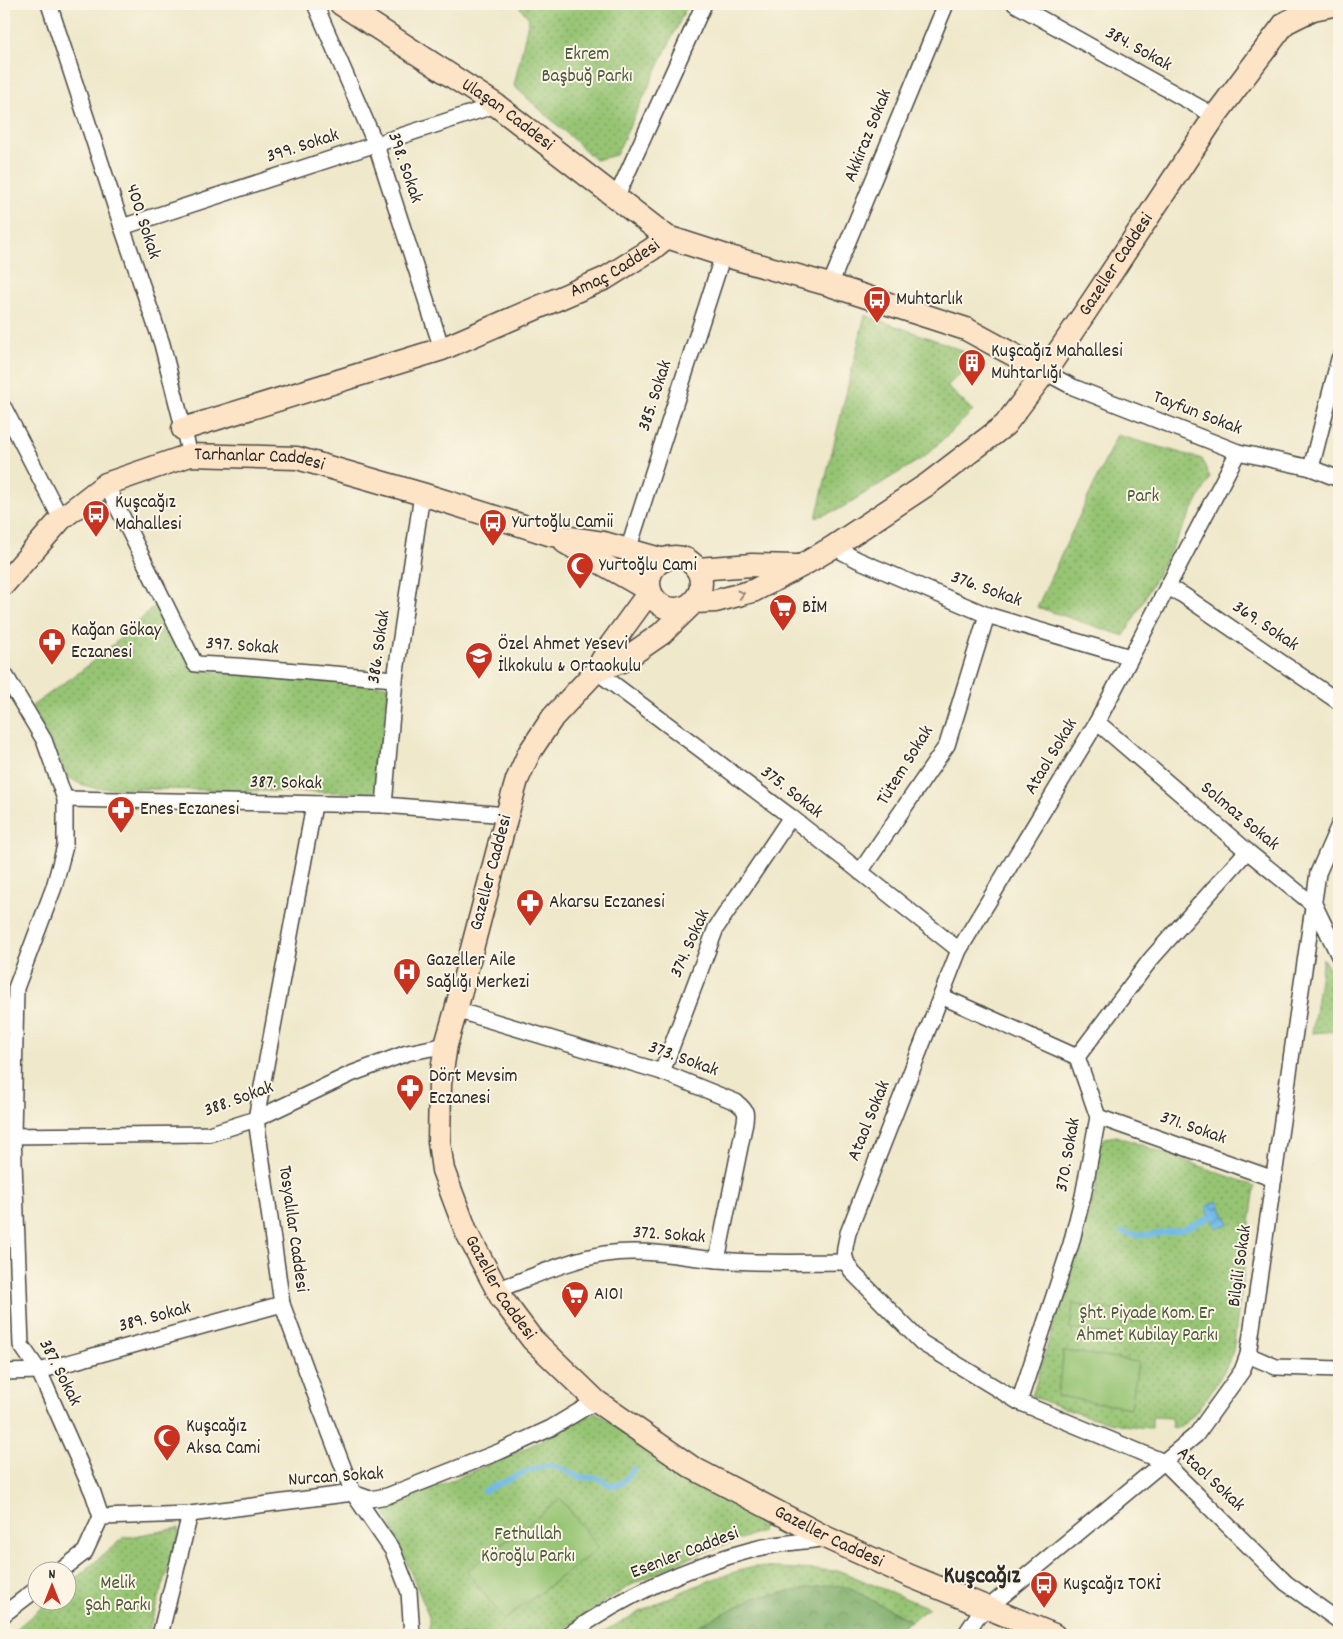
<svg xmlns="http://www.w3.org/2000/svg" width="1343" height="1639" viewBox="0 0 1343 1639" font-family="Dekko,sans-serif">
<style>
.grass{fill:url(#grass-dots);stroke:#60784f}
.forest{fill:url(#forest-crowns);stroke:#526a48}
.garden{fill:#96c473;stroke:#60784f}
.water{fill:url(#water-waves);stroke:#4e728a}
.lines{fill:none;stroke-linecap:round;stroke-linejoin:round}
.stream{stroke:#70b9e8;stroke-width:5.5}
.street-casing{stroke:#484743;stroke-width:18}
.secondary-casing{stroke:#484743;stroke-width:25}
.street{stroke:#fff;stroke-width:15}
.secondary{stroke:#fee4c6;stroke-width:22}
.oneway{stroke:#948878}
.labels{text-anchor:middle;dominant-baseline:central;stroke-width:4;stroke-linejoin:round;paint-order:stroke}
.street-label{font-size:19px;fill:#2b2b2b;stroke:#fcf5e5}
.park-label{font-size:19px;fill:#4b5941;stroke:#fcf5e5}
.poi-label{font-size:19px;fill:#2b2b2b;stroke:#fcf5e5;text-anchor:start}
.district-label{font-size:24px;font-weight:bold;fill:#2b2b2b;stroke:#fcf5e5}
</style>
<defs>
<pattern id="grass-dots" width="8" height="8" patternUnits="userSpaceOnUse" patternTransform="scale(1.25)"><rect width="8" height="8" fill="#96c473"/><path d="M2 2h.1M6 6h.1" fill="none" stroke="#7b9f5f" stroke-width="1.8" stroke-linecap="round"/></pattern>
<pattern id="forest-crowns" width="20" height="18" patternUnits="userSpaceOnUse" patternTransform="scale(1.25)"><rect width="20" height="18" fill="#78aa65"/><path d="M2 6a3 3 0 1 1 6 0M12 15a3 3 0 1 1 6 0" fill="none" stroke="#638b53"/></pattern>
<pattern id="water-waves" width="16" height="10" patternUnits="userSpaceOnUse" patternTransform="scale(1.25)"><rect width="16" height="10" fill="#70b9e8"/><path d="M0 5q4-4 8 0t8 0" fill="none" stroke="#5c97bc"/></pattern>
</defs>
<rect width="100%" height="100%" fill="#fcf5e5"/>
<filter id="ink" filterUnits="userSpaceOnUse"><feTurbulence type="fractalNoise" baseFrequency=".02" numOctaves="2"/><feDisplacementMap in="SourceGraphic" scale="10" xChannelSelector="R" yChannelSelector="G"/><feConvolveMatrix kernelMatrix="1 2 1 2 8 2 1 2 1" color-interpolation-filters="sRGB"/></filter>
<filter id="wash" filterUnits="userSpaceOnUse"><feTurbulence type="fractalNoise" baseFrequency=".0096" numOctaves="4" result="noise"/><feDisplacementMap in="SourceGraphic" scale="20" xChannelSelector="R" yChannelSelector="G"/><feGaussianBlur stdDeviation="1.12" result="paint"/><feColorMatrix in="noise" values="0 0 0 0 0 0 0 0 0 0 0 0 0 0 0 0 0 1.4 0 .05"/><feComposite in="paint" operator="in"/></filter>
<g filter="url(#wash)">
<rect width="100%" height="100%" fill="#efe8cb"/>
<g class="grass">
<path d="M 517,4 L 688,4 L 616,155 L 596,160 L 514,86 L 529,18 Z"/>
<path d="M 865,315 L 949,345 L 978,358 L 947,386 L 973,411 L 924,457 L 841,508 L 816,518 Z"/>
<path d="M 1117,435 L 1202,459 L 1210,478 L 1124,636 L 1037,607 Z"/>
<path d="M 161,599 L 193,670 L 389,686 L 383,731 L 378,793 L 94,788 L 78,783 L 67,776 L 32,706 L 81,671 L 127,633 Z"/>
<path d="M 1323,958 L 1339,985 L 1339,1031 L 1312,1033 Z"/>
<path d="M 1117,1136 L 1255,1186 L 1233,1351 C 1225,1375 1200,1409 1182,1427 L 1172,1428 L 1171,1418 L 1152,1417 L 1152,1428 C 1110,1426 1071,1412 1032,1396 L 1077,1248 L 1089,1214 L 1095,1191 L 1098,1151 L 1100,1143 L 1105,1138 Z"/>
<path d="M 596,1412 L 673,1470 L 763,1525 L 762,1531 L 684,1560 L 629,1586 L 554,1635 L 429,1635 L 429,1616 L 384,1509 L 518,1452 Z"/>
<path d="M 178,1528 L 179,1536 L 147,1635 L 9,1635 L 48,1602 L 68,1602 L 68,1585 L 123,1538 Z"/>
<path d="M 754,1567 L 840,1571 L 929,1608 L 911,1621 L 849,1588 L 694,1628 L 683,1635 L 597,1635 C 647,1608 698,1580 754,1567 Z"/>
</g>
<path class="forest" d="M 830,1585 L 849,1588 L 911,1621 L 890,1635 L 683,1635 L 694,1628 L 756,1597 Z"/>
<g class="garden">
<path d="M 1073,1304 L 1124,1312 L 1120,1336 L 1070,1329 Z"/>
<path d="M 1064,1351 L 1138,1362 L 1131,1408 L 1057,1396 Z"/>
<path d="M 561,1499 L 599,1548 L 504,1620 L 467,1571 Z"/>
</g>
<path class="water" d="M 1217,1201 L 1229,1223 L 1217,1229 L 1206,1207 Z"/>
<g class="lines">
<g class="stream">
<path d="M 1184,1229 L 1211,1217"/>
<path d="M 1122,1232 C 1142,1238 1159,1234 1179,1230"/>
<path d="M 531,1470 C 550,1463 557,1466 575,1475"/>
<path d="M 579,1477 L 598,1478 L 610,1485 L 615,1486 L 623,1482 L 634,1469"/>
<path d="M 484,1491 L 527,1471"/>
</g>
</g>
</g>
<g filter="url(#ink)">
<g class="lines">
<defs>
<g id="street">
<path d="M 49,4 L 122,227 L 162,344 L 190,455"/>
<path d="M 315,4 L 376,145 L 442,349"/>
<path d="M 1015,4 L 1215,116"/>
<path d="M 616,198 L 704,4"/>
<path d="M 122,227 L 496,105"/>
<path d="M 830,285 L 946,4"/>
<path d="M 1045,372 L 1073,387 L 1238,452 L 1311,468 L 1339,479"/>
<path d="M 4,408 L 61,519"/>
<path d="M 1238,452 L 1097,722 L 959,950 L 848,1233 C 844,1252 841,1256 853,1273 L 922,1343 L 1019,1402 L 1164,1462 L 1286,1583 L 1339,1621"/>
<path d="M 1311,468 L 1339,359"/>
<path d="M 106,484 L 195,664 L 236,666 L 395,679"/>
<path d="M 833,547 L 858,560 L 987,615 L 1130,657"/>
<path d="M 628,550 L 723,255"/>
<path d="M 1167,587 L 1183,595 L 1339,702"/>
<path d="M 596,671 L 791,817 L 959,950"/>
<path d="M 4,673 L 44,740 L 65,799 L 65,846 L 54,887 L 16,988 L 13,1136 L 21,1345 L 39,1371 L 93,1493 L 101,1517"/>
<path d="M 1097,722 L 1247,851 L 1315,906 L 1339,956"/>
<path d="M 65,799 L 384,805 L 507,815"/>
<path d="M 314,805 L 256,1119 L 282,1304 L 317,1399 L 353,1493 L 393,1551 L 409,1592 L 412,1635"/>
<path d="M 384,805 L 395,679 L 422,494"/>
<path d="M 860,872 L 947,745 L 987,615"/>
<path d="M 941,996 L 1077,1057"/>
<path d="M 456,1010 L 662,1072 L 736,1102 C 747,1111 747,1112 744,1127 L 717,1260"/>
<path d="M 662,1072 L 716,928 L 791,817"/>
<path d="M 1098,1117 L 1274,1179"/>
<path d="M 4,1136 L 209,1134 L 256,1119 L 351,1074 L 407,1053 L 446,1045"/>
<path d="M 497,1290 C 532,1277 568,1260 605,1254 C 643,1248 681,1257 719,1260 C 761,1264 803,1262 845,1262"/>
<path d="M 1248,1355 L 1276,1367 L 1339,1369"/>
<path d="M 4,1372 L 39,1371 L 282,1304"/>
<path d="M 1019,1402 L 1071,1244 L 1083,1196 L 1098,1117 L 1077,1057 L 1151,959 L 1247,851"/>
<path d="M 59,1572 L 85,1552 L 101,1517 L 190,1514 L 353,1493 L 370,1499 L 387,1496 L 501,1451 L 551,1428 L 596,1401"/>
<path d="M 4,1614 L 38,1588"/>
<path d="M 160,1635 L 190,1514"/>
<path d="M 568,1635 C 623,1597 686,1567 751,1550 C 775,1543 802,1542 827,1538"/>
<path d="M 965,1635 L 977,1617 L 1196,1435 L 1242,1371 L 1248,1355 L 1318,873 L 1339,825"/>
</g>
<g id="secondary">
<path id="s1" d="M 341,4 L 496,105 L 667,237 L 723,255 L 830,285 L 966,329 L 1045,372"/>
<path id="s2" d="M 183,429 L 442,349 L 606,278 L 652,249 L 667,237"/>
<path d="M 566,543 L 650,591"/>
<circle cx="675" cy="583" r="26"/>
<path d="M 697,569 L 752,565 L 797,566"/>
<path id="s3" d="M 4,584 L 61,519 L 106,484 L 190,455 L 297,458 L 422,494 L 552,535 L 604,543 L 664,560"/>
<path id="s4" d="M 650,591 L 610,646 L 596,671 L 553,717 L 529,753 L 517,780 L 507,815 L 456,1010 L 446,1045 L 440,1084 L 439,1142 L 443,1170 L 466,1231 L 502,1299 L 532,1339 L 596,1401 L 693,1468 L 827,1538 L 910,1576 L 1054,1635"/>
<path id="s5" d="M 596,671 L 622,661 L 661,634 L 694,602 L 716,601 L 753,591 L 801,566 L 833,547 L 928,484 L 1005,425 L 1045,372 L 1086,311 L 1215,116 L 1285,23 L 1313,9 L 1338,4"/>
</g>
</defs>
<use href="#street" class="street-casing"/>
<use href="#secondary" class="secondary-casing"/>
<use href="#street" class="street"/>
<use href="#secondary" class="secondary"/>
</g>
<defs><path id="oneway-chevron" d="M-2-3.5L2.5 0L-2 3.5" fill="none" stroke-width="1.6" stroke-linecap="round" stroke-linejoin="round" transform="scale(1.25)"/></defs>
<use class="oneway" href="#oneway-chevron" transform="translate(741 594) rotate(-16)"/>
</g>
<defs>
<symbol id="bus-pin" viewBox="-11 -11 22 30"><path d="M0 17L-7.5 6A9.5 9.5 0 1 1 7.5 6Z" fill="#c8321e" stroke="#fcf5e5"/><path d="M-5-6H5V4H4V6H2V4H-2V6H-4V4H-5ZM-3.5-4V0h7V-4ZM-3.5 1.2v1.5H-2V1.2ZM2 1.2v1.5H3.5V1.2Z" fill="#fff"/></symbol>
<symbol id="building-pin" viewBox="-11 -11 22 30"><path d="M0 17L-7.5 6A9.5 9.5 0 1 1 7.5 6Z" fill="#c8321e" stroke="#fcf5e5"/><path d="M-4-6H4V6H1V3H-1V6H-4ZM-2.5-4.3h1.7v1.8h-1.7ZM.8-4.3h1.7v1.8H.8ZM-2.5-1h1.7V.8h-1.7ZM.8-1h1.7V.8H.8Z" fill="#fff"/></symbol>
<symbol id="mosque-pin" viewBox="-11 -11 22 30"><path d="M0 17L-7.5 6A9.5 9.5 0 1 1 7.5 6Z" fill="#c8321e" stroke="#fcf5e5"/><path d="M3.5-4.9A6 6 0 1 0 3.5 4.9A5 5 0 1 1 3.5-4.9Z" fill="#fff"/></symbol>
<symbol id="supermarket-pin" viewBox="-11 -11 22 30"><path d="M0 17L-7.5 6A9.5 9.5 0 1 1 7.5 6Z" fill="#c8321e" stroke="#fcf5e5"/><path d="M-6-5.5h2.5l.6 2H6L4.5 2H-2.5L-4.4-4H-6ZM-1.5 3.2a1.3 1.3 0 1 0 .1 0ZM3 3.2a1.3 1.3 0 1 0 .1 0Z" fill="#fff"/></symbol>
<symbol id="pharmacy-pin" viewBox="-11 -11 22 30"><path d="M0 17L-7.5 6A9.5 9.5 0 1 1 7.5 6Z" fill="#c8321e" stroke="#fcf5e5"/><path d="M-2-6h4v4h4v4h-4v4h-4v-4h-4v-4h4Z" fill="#fff"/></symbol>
<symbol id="school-pin" viewBox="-11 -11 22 30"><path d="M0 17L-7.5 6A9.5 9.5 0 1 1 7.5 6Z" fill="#c8321e" stroke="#fcf5e5"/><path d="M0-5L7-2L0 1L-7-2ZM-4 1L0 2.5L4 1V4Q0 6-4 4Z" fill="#fff"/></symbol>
<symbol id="hospital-pin" viewBox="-11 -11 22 30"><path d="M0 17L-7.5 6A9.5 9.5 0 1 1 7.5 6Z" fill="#c8321e" stroke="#fcf5e5"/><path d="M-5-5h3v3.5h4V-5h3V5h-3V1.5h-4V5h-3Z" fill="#fff"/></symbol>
</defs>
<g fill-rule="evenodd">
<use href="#bus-pin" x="861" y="284" width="32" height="43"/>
<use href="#building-pin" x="956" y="347" width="32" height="43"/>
<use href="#bus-pin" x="80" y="498" width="32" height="43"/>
<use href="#bus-pin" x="477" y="507" width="32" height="43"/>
<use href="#mosque-pin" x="564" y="550" width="32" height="43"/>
<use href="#supermarket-pin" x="767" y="592" width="32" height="43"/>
<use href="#pharmacy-pin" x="36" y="626" width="32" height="43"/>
<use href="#school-pin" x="463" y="640" width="32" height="43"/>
<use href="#pharmacy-pin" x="105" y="794" width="32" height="43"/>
<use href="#pharmacy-pin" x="514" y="887" width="32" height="43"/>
<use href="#hospital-pin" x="391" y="956" width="32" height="43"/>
<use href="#pharmacy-pin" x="394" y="1072" width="32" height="43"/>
<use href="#supermarket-pin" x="559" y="1279" width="32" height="43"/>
<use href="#mosque-pin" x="151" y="1422" width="32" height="43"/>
<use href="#bus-pin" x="1028" y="1569" width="32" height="43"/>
</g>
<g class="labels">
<g class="street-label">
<text transform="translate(1138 50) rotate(29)">384. Sokak</text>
<text stroke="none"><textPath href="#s1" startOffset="200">Ulaşan Caddesi</textPath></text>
<text transform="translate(869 136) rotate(-68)">Akkiraz Sokak</text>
<text transform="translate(303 147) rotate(-18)">399. Sokak</text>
<text transform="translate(404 168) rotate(71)">398. Sokak</text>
<text transform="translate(142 222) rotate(72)">400. Sokak</text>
<text stroke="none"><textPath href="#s5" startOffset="679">Gazeller Caddesi</textPath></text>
<text stroke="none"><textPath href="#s2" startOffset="462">Amaç Caddesi</textPath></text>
<text transform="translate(656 396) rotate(-72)">385. Sokak</text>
<text transform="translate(1197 414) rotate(21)">Tayfun Sokak</text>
<text stroke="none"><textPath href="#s3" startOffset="302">Tarhanlar Caddesi</textPath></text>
<text transform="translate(986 590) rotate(20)">376. Sokak</text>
<text transform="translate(1265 627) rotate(34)">369. Sokak</text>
<text transform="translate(242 647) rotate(4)">397. Sokak</text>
<text transform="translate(380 647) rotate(-82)">386. Sokak</text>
<text transform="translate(1052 757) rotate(-59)">Ataol Sokak</text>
<text transform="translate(906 766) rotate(-58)">Tütem Sokak</text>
<text transform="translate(286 784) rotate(1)">387. Sokak</text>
<text transform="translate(791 793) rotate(38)">375. Sokak</text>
<text transform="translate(1239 817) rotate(40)">Solmaz Sokak</text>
<text transform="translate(492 873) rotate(-75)">Gazeller Caddesi</text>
<text transform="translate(691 944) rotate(-66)">374. Sokak</text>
<text transform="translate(683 1060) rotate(20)">373. Sokak</text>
<text transform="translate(239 1100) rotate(-20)">388. Sokak</text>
<text transform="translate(870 1121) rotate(-68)">Ataol Sokak</text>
<text transform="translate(1193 1129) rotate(19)">371. Sokak</text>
<text transform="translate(1069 1155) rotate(-80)">370. Sokak</text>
<text transform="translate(292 1229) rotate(82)">Tosyalılar Caddesi</text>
<text transform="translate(669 1236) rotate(4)">372. Sokak</text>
<text transform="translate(1241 1266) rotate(-82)">Bilgili Sokak</text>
<text stroke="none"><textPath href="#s4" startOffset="764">Gazeller Caddesi</textPath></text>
<text transform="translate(155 1318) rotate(-15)">389. Sokak</text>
<text transform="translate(59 1373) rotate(63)">387. Sokak</text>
<text transform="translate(336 1478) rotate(-4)">Nurcan Sokak</text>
<text transform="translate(1210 1480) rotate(43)">Ataol Sokak</text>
<text stroke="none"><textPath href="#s4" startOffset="1184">Gazeller Caddesi</textPath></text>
<text transform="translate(685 1554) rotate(-21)">Esenler Caddesi</text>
</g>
<g class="park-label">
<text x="587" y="55">Ekrem<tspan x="587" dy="22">Başbuğ Parkı</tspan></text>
<text x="1143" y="497">Park</text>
<text x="1147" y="1314">Şht. Piyade Kom. Er<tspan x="1147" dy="22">Ahmet Kubilay Parkı</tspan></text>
<text x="528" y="1535">Fethullah<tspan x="528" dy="22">Köroğlu Parkı</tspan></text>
<text x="118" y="1584">Melik<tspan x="118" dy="22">Şah Parkı</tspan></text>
</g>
<g class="poi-label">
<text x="896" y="300">Muhtarlık</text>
<text x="991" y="352">Kuşcağız Mahallesi<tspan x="991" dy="22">Muhtarlığı</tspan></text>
<text x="115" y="503">Kuşcağız<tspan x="115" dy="22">Mahallesi</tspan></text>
<text x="512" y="523">Yurtoğlu Camii</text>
<text x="599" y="566">Yurtoğlu Cami</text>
<text x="802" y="608">BİM</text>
<text x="71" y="631">Kağan Gökay<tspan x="71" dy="22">Eczanesi</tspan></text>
<text x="498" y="645">Özel Ahmet Yesevi<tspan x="498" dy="22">İlkokulu &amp; Ortaokulu</tspan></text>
<text x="140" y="810">Enes Eczanesi</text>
<text x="549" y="903">Akarsu Eczanesi</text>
<text x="426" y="961">Gazeller Aile<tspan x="426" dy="22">Sağlığı Merkezi</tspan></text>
<text x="429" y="1077">Dört Mevsim<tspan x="429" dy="22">Eczanesi</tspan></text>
<text x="594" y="1295">A101</text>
<text x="186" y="1427">Kuşcağız<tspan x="186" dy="22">Aksa Cami</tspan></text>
<text x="1063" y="1585">Kuşcağız TOKİ</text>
</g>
<g class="district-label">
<text x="982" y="1577">Kuşcağız</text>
</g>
</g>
<rect width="1343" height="1639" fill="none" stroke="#fcf5e5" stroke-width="20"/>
<g transform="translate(52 1586)"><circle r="24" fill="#fcf5e5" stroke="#a8a49b"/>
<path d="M0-4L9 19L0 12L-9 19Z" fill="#c8321e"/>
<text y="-8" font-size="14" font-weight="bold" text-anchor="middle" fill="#2b2b2b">N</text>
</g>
</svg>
